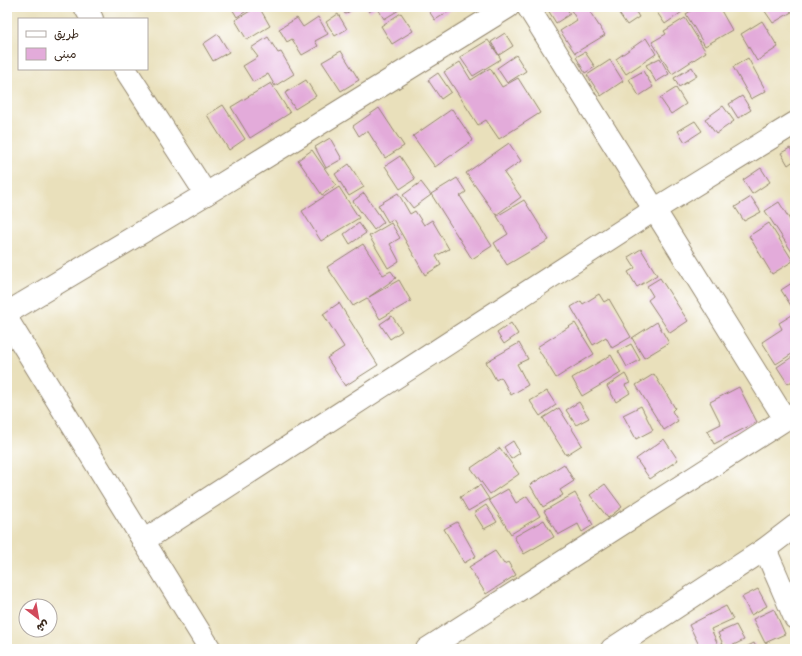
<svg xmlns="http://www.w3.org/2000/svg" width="802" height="656" viewBox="0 0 802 656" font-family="Mynerve,'Playpen Sans Arabic',sans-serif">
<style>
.building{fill:#e3abda}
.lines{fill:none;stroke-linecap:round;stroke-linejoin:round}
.minor-casing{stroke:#92856c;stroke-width:24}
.tertiary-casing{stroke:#92856c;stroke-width:24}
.minor{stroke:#fff;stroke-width:22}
.tertiary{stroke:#fff;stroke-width:22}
</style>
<rect width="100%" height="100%" fill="#fff"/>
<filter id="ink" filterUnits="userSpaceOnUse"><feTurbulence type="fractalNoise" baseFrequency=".025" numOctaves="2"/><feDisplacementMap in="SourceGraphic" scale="8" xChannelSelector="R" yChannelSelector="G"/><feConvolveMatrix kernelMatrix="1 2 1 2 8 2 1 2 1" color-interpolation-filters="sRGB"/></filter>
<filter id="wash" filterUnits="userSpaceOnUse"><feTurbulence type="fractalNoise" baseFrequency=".012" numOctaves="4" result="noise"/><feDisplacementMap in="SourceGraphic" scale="16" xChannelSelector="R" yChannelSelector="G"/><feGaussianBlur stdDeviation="0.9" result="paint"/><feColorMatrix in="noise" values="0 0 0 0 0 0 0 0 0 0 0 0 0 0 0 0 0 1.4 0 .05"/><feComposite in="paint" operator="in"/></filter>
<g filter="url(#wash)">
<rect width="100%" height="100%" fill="#e9e0bb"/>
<g id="blocks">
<g class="building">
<path d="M 231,7 L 250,7 L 251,8 L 237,17 Z"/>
<path d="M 257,7 L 259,7 L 270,26 L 247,40 L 235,20 Z"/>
<path d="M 341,7 L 357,7 L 345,14 Z"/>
<path d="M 366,7 L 377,7 L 369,12 Z"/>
<path d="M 377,7 L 397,7 L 399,10 L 384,19 Z"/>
<path d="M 426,7 L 456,7 L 435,20 Z"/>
<path d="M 552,7 L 566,7 L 570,14 L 556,23 L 548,10 Z"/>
<path d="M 569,7 L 591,7 L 593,11 L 590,12 L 605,35 L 575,53 L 560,31 L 577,20 Z"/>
<path d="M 625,7 L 633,7 L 639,17 L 627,25 L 618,12 Z"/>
<path d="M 648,7 L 678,7 L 682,12 L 665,24 L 654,8 L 650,10 Z"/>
<path d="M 697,7 L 719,7 L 732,30 L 705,46 L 686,14 Z"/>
<path d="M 762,7 L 795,7 L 795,10 L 773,23 Z"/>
<path d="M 401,13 L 413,31 L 392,44 L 381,26 Z"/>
<path d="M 338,14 L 347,29 L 335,36 L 326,22 Z"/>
<path d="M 318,17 L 328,34 L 315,41 L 318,46 L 302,55 L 292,39 L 287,42 L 279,29 L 297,18 L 303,27 Z"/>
<path d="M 685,18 L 706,52 L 672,74 L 652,42 L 666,34 L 664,31 Z"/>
<path d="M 762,21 L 778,47 L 757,61 L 741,34 Z"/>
<path d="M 505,33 L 513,46 L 499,55 L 491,42 Z"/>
<path d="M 218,34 L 229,52 L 213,61 L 203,44 Z"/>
<path d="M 268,37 L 278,53 L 281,52 L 294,74 L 275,86 L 268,74 L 253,82 L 243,66 L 258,57 L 251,48 Z"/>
<path d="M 646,38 L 656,54 L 626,74 L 616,59 Z"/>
<path d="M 488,40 L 501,59 L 473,76 L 460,57 Z"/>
<path d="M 341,51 L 359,80 L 341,91 L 322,62 Z"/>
<path d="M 585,52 L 595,67 L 585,73 L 576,57 Z"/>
<path d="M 516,55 L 526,71 L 507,83 L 497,68 Z"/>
<path d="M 660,58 L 669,74 L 656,82 L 646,65 Z"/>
<path d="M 748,58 L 766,91 L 751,99 L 733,67 Z"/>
<path d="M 610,60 L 623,81 L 601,96 L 587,75 Z"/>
<path d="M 460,62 L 471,80 L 490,68 L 502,87 L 518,78 L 540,113 L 499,139 L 486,120 L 478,125 L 444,72 Z"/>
<path d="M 692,67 L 697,76 L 679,87 L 674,78 Z"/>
<path d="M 643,71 L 653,87 L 639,96 L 629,79 Z"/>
<path d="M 438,73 L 451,92 L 441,99 L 428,80 Z"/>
<path d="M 306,80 L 316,96 L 295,109 L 285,93 Z"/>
<path d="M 271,83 L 290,113 L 250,138 L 231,107 Z"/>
<path d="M 676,88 L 686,104 L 671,114 L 660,98 Z"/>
<path d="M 742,96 L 751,110 L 738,118 L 729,104 Z"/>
<path d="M 223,105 L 245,139 L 229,150 L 207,115 Z"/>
<path d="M 723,106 L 734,121 L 716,134 L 705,119 Z"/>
<path d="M 379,108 L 404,146 L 385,158 L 367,130 L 359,136 L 353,126 Z"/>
<path d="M 452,109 L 473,140 L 435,167 L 413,136 Z"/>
<path d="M 695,121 L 702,131 L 685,142 L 678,131 Z"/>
<path d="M 330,138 L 342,159 L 326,168 L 315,147 Z"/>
<path d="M 509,143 L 521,161 L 504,173 L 521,197 L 496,215 L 466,173 Z"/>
<path d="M 790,148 L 795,156 L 795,160 L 788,165 L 781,153 Z"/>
<path d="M 312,150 L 336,185 L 322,195 L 298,160 Z"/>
<path d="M 400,156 L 415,179 L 400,189 L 385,166 Z"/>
<path d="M 349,164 L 364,187 L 349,196 L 335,174 Z"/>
<path d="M 761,168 L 770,182 L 752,194 L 743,180 Z"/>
<path d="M 457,178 L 466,192 L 460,196 L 492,246 L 472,259 L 431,194 Z"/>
<path d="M 421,182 L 431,195 L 413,208 L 403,195 Z"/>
<path d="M 339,187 L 359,218 L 321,241 L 302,211 Z"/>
<path d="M 364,193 L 384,222 L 374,230 L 353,201 Z"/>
<path d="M 398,193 L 410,214 L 415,211 L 424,225 L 432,220 L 449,249 L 436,256 L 441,265 L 425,275 L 393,219 L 388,222 L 378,205 Z"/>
<path d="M 751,197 L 761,212 L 744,221 L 735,207 Z"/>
<path d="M 524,200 L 549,240 L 507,265 L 494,243 L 508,234 L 497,216 Z"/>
<path d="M 779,202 L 795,228 L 795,254 L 794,255 L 765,211 Z"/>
<path d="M 359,223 L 366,233 L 350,244 L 344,234 Z"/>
<path d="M 391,223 L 400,238 L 390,244 L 399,261 L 388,268 L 369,236 Z"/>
<path d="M 769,223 L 793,261 L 772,274 L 749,236 Z"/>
<path d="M 363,244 L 383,275 L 391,271 L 396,278 L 369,297 L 399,280 L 411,301 L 380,319 L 367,298 L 353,306 L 327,267 Z"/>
<path d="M 641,249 L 657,275 L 637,287 L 628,272 L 635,268 L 628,257 Z"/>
<path d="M 660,278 L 688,321 L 670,333 L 648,300 L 653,296 L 647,286 Z"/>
<path d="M 795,281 L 795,312 L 781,290 Z"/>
<path d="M 599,294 L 604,302 L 609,299 L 631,337 L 612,348 L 606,337 L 593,345 L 571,307 L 581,301 L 583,304 Z"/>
<path d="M 339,303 L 378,365 L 345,386 L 327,358 L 344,347 L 323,314 Z"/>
<path d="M 792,315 L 795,319 L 795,352 L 776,364 L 762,342 L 782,329 L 779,323 Z"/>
<path d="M 392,316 L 402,331 L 390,339 L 380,324 Z"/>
<path d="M 657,322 L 669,343 L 644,358 L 632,338 Z"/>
<path d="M 511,323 L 518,334 L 504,344 L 497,333 Z"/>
<path d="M 575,323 L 594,354 L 556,378 L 537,347 Z"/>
<path d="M 519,343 L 528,359 L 517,364 L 528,385 L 511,395 L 501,377 L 496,380 L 486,362 Z"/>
<path d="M 631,344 L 640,360 L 627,367 L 618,351 Z"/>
<path d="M 611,355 L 621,373 L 582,396 L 572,378 Z"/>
<path d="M 795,355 L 795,379 L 788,384 L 777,367 Z"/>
<path d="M 625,374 L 630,383 L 625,385 L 630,393 L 616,402 L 607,386 Z"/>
<path d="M 654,374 L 675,408 L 672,411 L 678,421 L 664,430 L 636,385 Z"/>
<path d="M 739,387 L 757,422 L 714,444 L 707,431 L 721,424 L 710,402 Z"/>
<path d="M 547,391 L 556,405 L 540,416 L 530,401 Z"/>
<path d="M 579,402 L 589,418 L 576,425 L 566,410 Z"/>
<path d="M 641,406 L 653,430 L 636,439 L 623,415 Z"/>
<path d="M 559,408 L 582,445 L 566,455 L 543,418 Z"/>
<path d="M 664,439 L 678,460 L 650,479 L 636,459 Z"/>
<path d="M 513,441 L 520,453 L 511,459 L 504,447 Z"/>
<path d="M 500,448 L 519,474 L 490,494 L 471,468 Z"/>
<path d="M 564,464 L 574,481 L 560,490 L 563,495 L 543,507 L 530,485 Z"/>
<path d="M 605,484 L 622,507 L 608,518 L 590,495 Z"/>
<path d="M 480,485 L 489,499 L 468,511 L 460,497 Z"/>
<path d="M 508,489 L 516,503 L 527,496 L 540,516 L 511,534 L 489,500 Z"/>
<path d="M 575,493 L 593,525 L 582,532 L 578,524 L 558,535 L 544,511 Z"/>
<path d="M 486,505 L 497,522 L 484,529 L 474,513 Z"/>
<path d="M 544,520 L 554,537 L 524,554 L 514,537 Z"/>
<path d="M 457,522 L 476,556 L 464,563 L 444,529 Z"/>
<path d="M 495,551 L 504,564 L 508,562 L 516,575 L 486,594 L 469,567 Z"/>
<path d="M 758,589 L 767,606 L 751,615 L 742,597 Z"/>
<path d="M 726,606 L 733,619 L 711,629 L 720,649 L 701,649 L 689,625 Z"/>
<path d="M 774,609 L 785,634 L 765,643 L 753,619 Z"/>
<path d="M 736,625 L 744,640 L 725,649 L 718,633 Z"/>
<path d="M 754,643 L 757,649 L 742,649 Z"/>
</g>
</g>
</g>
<g filter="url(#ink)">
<use href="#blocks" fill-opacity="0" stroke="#92856c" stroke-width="1"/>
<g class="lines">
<defs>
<g id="minor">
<path d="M 85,7 L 92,19"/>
<path d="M 528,7 L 785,419"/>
<path d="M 125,69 L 206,194"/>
<path d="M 7,313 L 206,194 L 508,7"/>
<path d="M 143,541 L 654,210 L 795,123"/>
<path d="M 765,549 L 795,618"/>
<path d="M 427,649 L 795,413"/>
</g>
<g id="tertiary">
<path d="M 7,319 L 210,649"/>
<path d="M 612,649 L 765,549 L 795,526"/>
</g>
</defs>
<use href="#minor" class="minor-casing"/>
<use href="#tertiary" class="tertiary-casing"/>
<use href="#minor" class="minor"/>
<use href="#tertiary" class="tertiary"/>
</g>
</g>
<rect width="802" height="656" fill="none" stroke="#fff" stroke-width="24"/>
<rect x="18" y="18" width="130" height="52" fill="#ffffff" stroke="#b1aaa5"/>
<rect x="26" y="31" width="20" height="6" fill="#ffffff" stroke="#b1aaa5"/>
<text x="54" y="38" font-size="12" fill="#3b2a1e">طريق</text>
<rect x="26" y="48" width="20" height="12" fill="#e3abda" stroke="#b1aaa5"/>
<text x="54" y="58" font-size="12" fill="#3b2a1e">مبنى</text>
<g transform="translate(38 618) rotate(149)"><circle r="19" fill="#ffffff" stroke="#b1aaa5"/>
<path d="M0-3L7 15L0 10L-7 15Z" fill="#d1495b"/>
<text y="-6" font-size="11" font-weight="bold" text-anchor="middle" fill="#3b2a1e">ش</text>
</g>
</svg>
